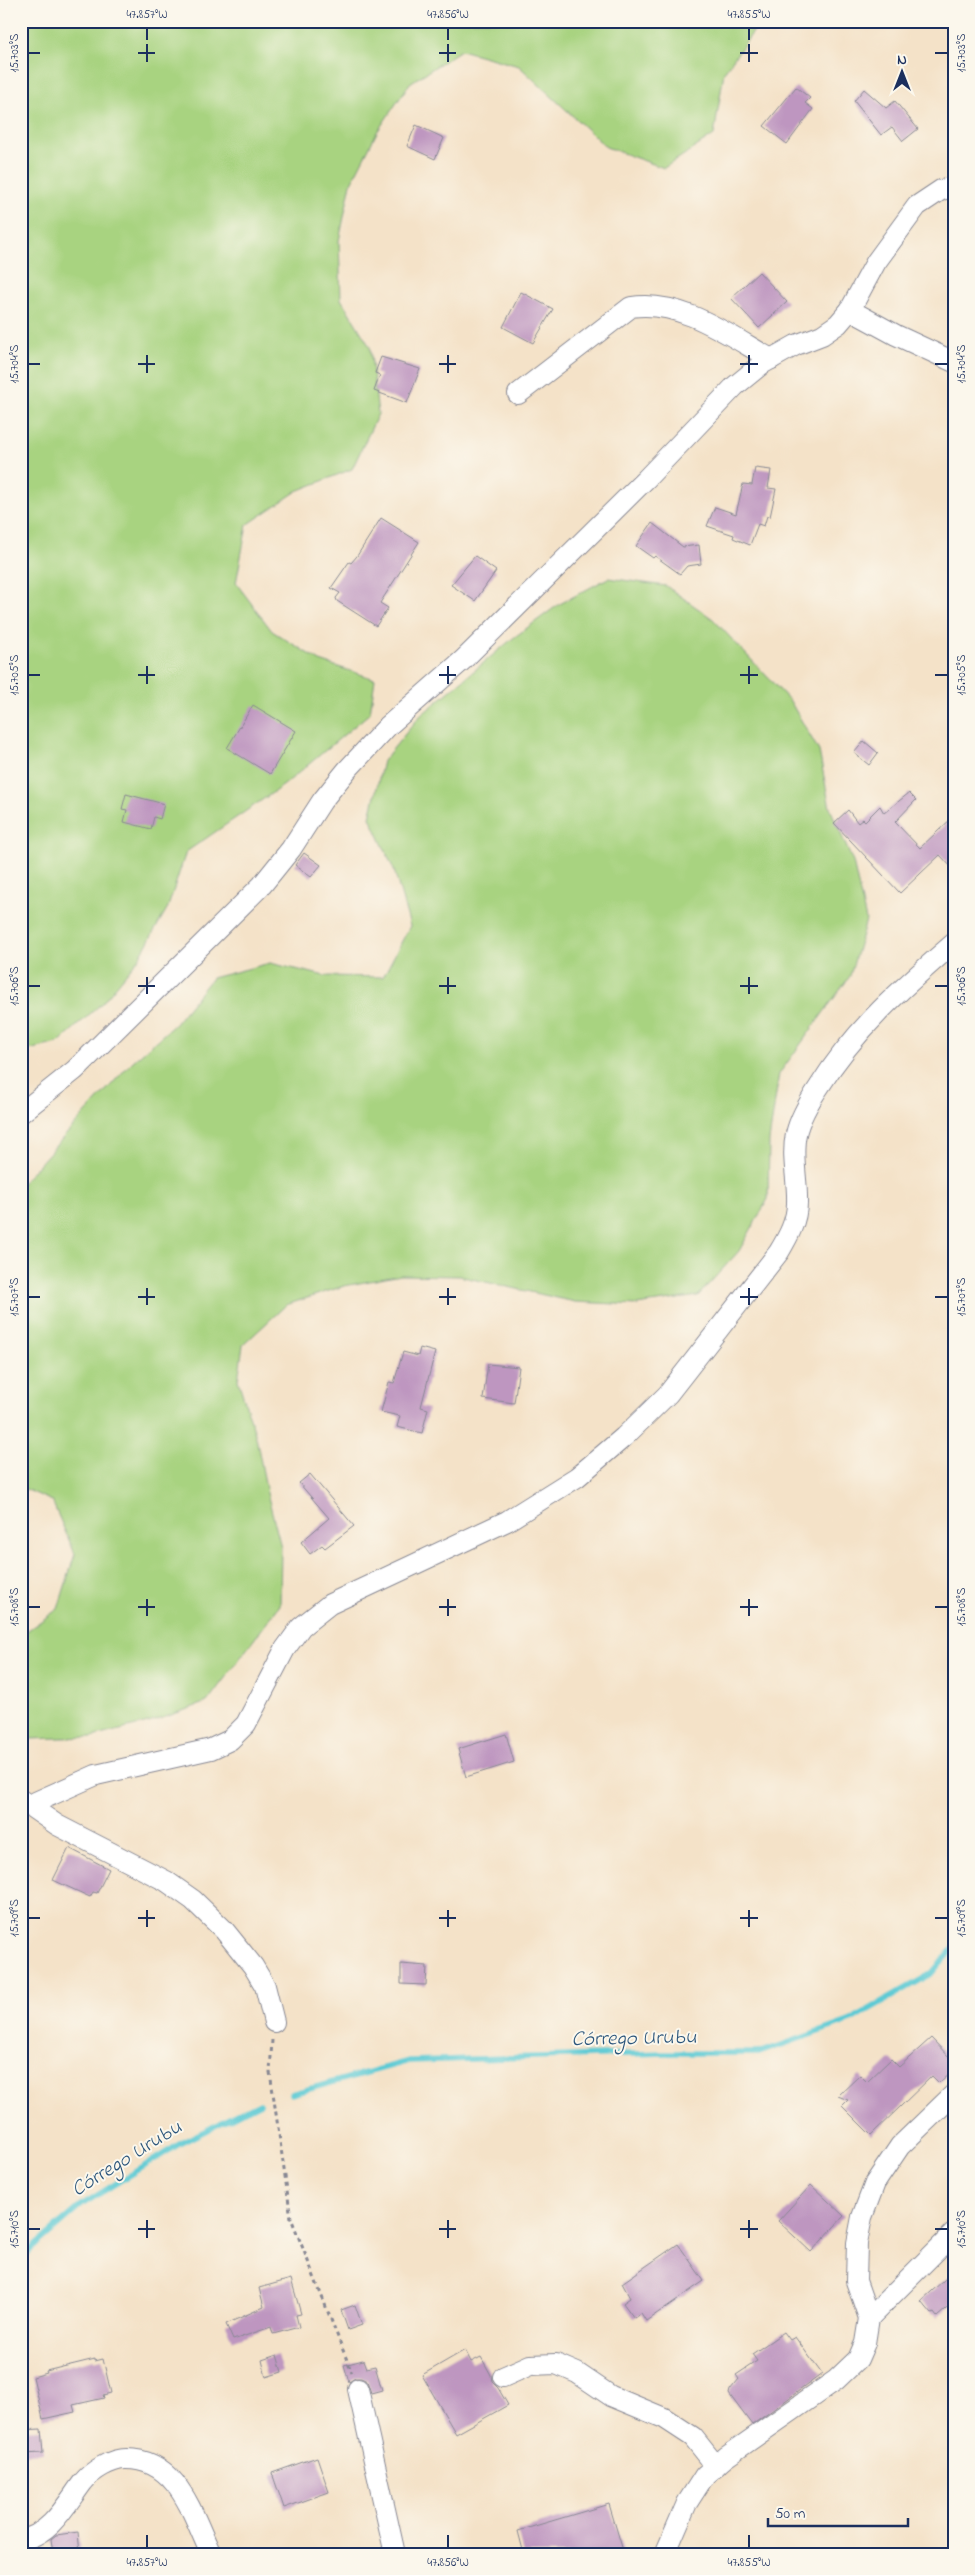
<svg xmlns="http://www.w3.org/2000/svg" width="975" height="2575" viewBox="0 0 975 2575" font-family="'Indie Flower',sans-serif">
<style>
.green{fill:#a8d380;stroke:#62816f}
.lines{fill:none;stroke-linecap:round;stroke-linejoin:round}
.stream{stroke:#5dcad4;stroke-width:5.5}
.building{fill:#be96c0}
.minor-casing{stroke:#888893;stroke-width:22}
.path{stroke:#888893;stroke-width:3;stroke-dasharray:4 4;stroke-linecap:butt}
.minor{stroke:#fff;stroke-width:20}
.ticks{fill:none;stroke:#1b2f5e;stroke-width:2}
.labels{text-anchor:middle;dominant-baseline:central;stroke-width:4;stroke-linejoin:round;paint-order:stroke}
.water-label{font-size:21px;font-style:italic;fill:#2c567c;stroke:#fbf7ec}
.neatline{fill:none;stroke:#1b2f5e;stroke-width:2}
.ticks-label{font-size:12px;text-anchor:middle;fill:#1b2f5e}
</style>
<rect width="100%" height="100%" fill="#fbf7ec"/>
<filter id="ink" filterUnits="userSpaceOnUse"><feTurbulence type="fractalNoise" baseFrequency=".02" numOctaves="2"/><feDisplacementMap in="SourceGraphic" scale="10" xChannelSelector="R" yChannelSelector="G"/><feConvolveMatrix kernelMatrix="1 2 1 2 8 2 1 2 1" color-interpolation-filters="sRGB"/></filter>
<filter id="wash" filterUnits="userSpaceOnUse"><feTurbulence type="fractalNoise" baseFrequency=".0096" numOctaves="4" result="noise"/><feDisplacementMap in="SourceGraphic" scale="20" xChannelSelector="R" yChannelSelector="G"/><feGaussianBlur stdDeviation="1.12" result="paint"/><feColorMatrix in="noise" values="0 0 0 0 0 0 0 0 0 0 0 0 0 0 0 0 0 1.4 0 .05"/><feComposite in="paint" operator="in"/></filter>
<g filter="url(#wash)">
<rect width="100%" height="100%" fill="#f4e2c8"/>
<g class="green">
<path d="M 21,21 L 761,21 L 724,72 L 714,135 L 664,168 L 606,147 L 519,66 L 461,50 L 410,83 L 377,132 L 351,183 L 339,241 L 341,299 L 370,347 L 378,414 L 352,469 L 297,491 L 247,525 L 236,583 L 272,631 L 320,661 L 375,679 L 370,713 L 284,785 L 186,852 L 168,907 L 139,958 L 102,1003 L 58,1043 L 21,1052 Z"/>
<path d="M 608,578 L 666,586 L 713,619 L 790,701 L 819,751 L 830,808 L 853,862 L 866,920 L 850,976 L 779,1074 L 769,1141 L 768,1199 L 739,1251 L 698,1296 L 637,1305 L 575,1302 L 459,1276 L 401,1275 L 344,1286 L 286,1305 L 243,1345 L 238,1380 L 256,1437 L 267,1493 L 281,1547 L 280,1605 L 207,1702 L 152,1722 L 92,1737 L 29,1739 L 21,1729 L 21,1635 L 58,1609 L 75,1554 L 52,1501 L 21,1487 L 21,1184 L 131,1063 L 175,1024 L 212,978 L 270,963 L 325,976 L 383,977 L 410,926 L 394,870 L 370,817 L 383,761 L 420,716 L 512,639 L 558,605 Z"/>
</g>
<g class="lines">
<g class="stream">
<path d="M 291,2094 L 409,2061 L 665,2053 L 759,2053 L 849,2021 L 931,1974 L 954,1947"/>
<path d="M 21,2258 L 83,2204 L 181,2143 L 260,2103"/>
</g>
</g>
<g id="blocks">
<g class="building">
<path d="M 796,87 L 810,98 L 805,103 L 813,109 L 787,144 L 764,126 Z"/>
<path d="M 864,89 L 886,108 L 895,101 L 918,129 L 903,141 L 892,127 L 881,135 L 854,101 Z"/>
<path d="M 416,125 L 444,138 L 435,159 L 407,146 Z"/>
<path d="M 759,272 L 787,302 L 759,328 L 731,298 Z"/>
<path d="M 521,292 L 553,309 L 533,343 L 503,327 Z"/>
<path d="M 381,357 L 420,369 L 407,403 L 374,391 L 380,375 L 375,373 Z"/>
<path d="M 755,468 L 771,470 L 768,488 L 776,489 L 770,517 L 767,516 L 764,526 L 758,524 L 750,545 L 733,538 L 734,535 L 707,526 L 715,507 L 736,514 L 743,484 L 752,485 Z"/>
<path d="M 381,518 L 419,542 L 380,603 L 388,608 L 376,626 L 337,601 L 336,598 L 340,593 L 331,588 L 349,562 L 351,563 L 357,556 Z"/>
<path d="M 652,523 L 683,547 L 699,545 L 701,564 L 687,566 L 680,574 L 655,556 L 653,558 L 636,546 Z"/>
<path d="M 475,556 L 496,571 L 475,601 L 451,585 Z"/>
<path d="M 253,705 L 296,731 L 270,774 L 227,748 Z"/>
<path d="M 864,741 L 878,753 L 869,765 L 854,753 Z"/>
<path d="M 909,793 L 916,800 L 895,822 L 920,848 L 954,816 L 954,870 L 940,855 L 900,893 L 834,823 L 848,810 L 858,823 L 863,819 L 865,821 L 880,806 L 884,813 Z"/>
<path d="M 126,794 L 164,804 L 160,819 L 154,817 L 151,829 L 124,822 L 127,810 L 122,809 Z"/>
<path d="M 304,853 L 321,865 L 311,877 L 295,865 Z"/>
<path d="M 420,1348 L 435,1352 L 421,1407 L 428,1409 L 422,1433 L 397,1427 L 400,1416 L 381,1412 L 389,1382 L 394,1383 L 403,1352 L 418,1356 Z"/>
<path d="M 488,1364 L 519,1367 L 514,1403 L 483,1399 Z"/>
<path d="M 310,1474 L 354,1526 L 325,1548 L 322,1545 L 310,1554 L 301,1542 L 329,1518 L 299,1483 Z"/>
<path d="M 506,1734 L 514,1762 L 466,1777 L 458,1749 Z"/>
<path d="M 69,1848 L 109,1869 L 97,1893 L 93,1892 L 90,1897 L 53,1880 Z"/>
<path d="M 401,1964 L 427,1966 L 426,1985 L 401,1984 Z"/>
<path d="M 931,2038 L 954,2062 L 954,2069 L 939,2083 L 932,2076 L 871,2135 L 842,2106 L 848,2100 L 838,2096 L 860,2075 L 867,2082 L 891,2059 L 899,2067 Z"/>
<path d="M 811,2185 L 844,2216 L 811,2252 L 778,2221 Z"/>
<path d="M 678,2244 L 704,2281 L 646,2321 L 641,2313 L 634,2318 L 623,2303 L 630,2298 L 622,2283 Z"/>
<path d="M 954,2271 L 954,2302 L 937,2317 L 934,2313 L 932,2314 L 921,2301 Z"/>
<path d="M 291,2279 L 301,2314 L 296,2315 L 299,2327 L 273,2334 L 271,2327 L 233,2340 L 226,2324 L 264,2307 L 259,2288 Z"/>
<path d="M 355,2305 L 362,2325 L 348,2330 L 341,2310 Z"/>
<path d="M 784,2332 L 790,2340 L 795,2337 L 822,2374 L 752,2425 L 729,2394 L 730,2390 L 739,2379 L 736,2375 L 757,2361 L 752,2354 Z"/>
<path d="M 465,2350 L 471,2362 L 481,2357 L 491,2375 L 492,2382 L 498,2388 L 508,2405 L 456,2434 L 422,2375 Z"/>
<path d="M 277,2355 L 282,2372 L 266,2377 L 262,2360 Z"/>
<path d="M 95,2359 L 95,2361 L 103,2359 L 111,2393 L 103,2395 L 104,2398 L 73,2405 L 75,2412 L 43,2419 L 33,2377 L 47,2373 L 46,2371 Z"/>
<path d="M 363,2360 L 366,2368 L 375,2366 L 382,2390 L 371,2393 L 367,2381 L 361,2378 L 355,2378 L 349,2382 L 344,2365 Z"/>
<path d="M 41,2429 L 43,2453 L 21,2454 L 21,2430 Z"/>
<path d="M 317,2457 L 329,2492 L 284,2508 L 272,2473 Z"/>
<path d="M 609,2504 L 624,2554 L 524,2554 L 518,2531 Z"/>
<path d="M 78,2532 L 80,2554 L 53,2554 L 51,2539 L 56,2535 Z"/>
</g>
</g>
</g>
<g filter="url(#ink)">
<use href="#blocks" fill-opacity="0" stroke="#888893" stroke-width="1"/>
<g class="lines">
<defs>
<g id="minor">
<path d="M 850,310 L 896,335 L 954,362"/>
<path d="M 518,394 L 631,307 C 681,299 730,336 771,359"/>
<path d="M 21,1113 L 75,1070 L 262,885 L 291,849 L 322,801 L 347,770 L 388,726 L 463,660 L 646,479 L 735,386 L 762,364 L 796,345 L 822,335 L 838,324 L 850,310 L 876,262 L 917,206 L 941,190 L 954,187"/>
<path d="M 21,1800 L 57,1825 L 166,1881 L 193,1900 L 224,1930 L 253,1966 L 265,1986 L 274,2022"/>
<path d="M 29,1805 L 96,1775 L 211,1749 L 230,1740 L 246,1724 L 285,1649 L 301,1627 L 330,1604 L 507,1521 L 577,1477 L 624,1437 L 668,1394 L 779,1252 C 788,1237 797,1221 797,1203 C 798,1180 791,1157 796,1134 C 800,1117 809,1102 819,1087 C 855,1029 903,987 954,943"/>
<path d="M 869,2318 L 954,2233"/>
<path d="M 503,2377 L 530,2365 L 556,2364 L 577,2373 L 611,2396 L 664,2418 L 693,2437 L 716,2466"/>
<path d="M 358,2389 L 395,2554"/>
<path d="M 21,2540 C 51,2535 67,2503 83,2482 C 93,2470 111,2459 126,2459 C 178,2459 192,2514 211,2554"/>
<path d="M 665,2554 L 687,2503 L 705,2475 L 726,2457 L 836,2380 L 858,2359 L 865,2343 L 869,2318 L 856,2281 L 857,2243 L 862,2217 L 875,2183 L 900,2146 L 954,2094"/>
</g>
</defs>
<use href="#minor" class="minor-casing"/>
<path class="path" d="M 272,2040 L 270,2072 L 291,2218 L 352,2373"/>
<use href="#minor" class="minor"/>
</g>
</g>
<path class="ticks" d="M 147,28 L 147,40M 448,28 L 448,40M 749,28 L 749,40M 147,44 L 147,62M 448,44 L 448,62M 749,44 L 749,62M 28,53 L 40,53M 138,53 L 155,53M 439,53 L 456,53M 740,53 L 758,53M 935,53 L 948,53M 147,355 L 147,373M 448,355 L 448,373M 749,355 L 749,373M 28,364 L 40,364M 138,364 L 155,364M 439,364 L 456,364M 740,364 L 758,364M 935,364 L 948,364M 147,666 L 147,684M 448,666 L 448,684M 749,666 L 749,684M 28,675 L 40,675M 138,675 L 155,675M 439,675 L 456,675M 740,675 L 758,675M 935,675 L 948,675M 147,977 L 147,994M 448,977 L 448,994M 749,977 L 749,994M 28,986 L 40,986M 138,986 L 155,986M 439,986 L 456,986M 740,986 L 758,986M 935,986 L 948,986M 147,1288 L 147,1305M 448,1288 L 448,1305M 749,1288 L 749,1305M 28,1297 L 40,1297M 138,1297 L 155,1297M 439,1297 L 456,1297M 740,1297 L 758,1297M 935,1297 L 948,1297M 147,1599 L 147,1616M 448,1599 L 448,1616M 749,1599 L 749,1616M 28,1607 L 40,1607M 138,1607 L 155,1607M 439,1607 L 456,1607M 740,1607 L 758,1607M 935,1607 L 948,1607M 147,1910 L 147,1927M 448,1910 L 448,1927M 749,1910 L 749,1927M 28,1918 L 40,1918M 138,1918 L 155,1918M 439,1918 L 456,1918M 740,1918 L 758,1918M 935,1918 L 948,1918M 147,2220 L 147,2238M 448,2220 L 448,2238M 749,2220 L 749,2238M 28,2229 L 40,2229M 138,2229 L 155,2229M 439,2229 L 456,2229M 740,2229 L 758,2229M 935,2229 L 948,2229M 147,2535 L 147,2548M 448,2535 L 448,2548M 749,2535 L 749,2548"/>
<g class="labels">
<g class="water-label">
<text transform="translate(634 2039) rotate(-1)">Córrego Urubu</text>
<text transform="translate(127 2159) rotate(-32)">Córrego Urubu</text>
</g>
</g>
<rect width="975" height="2575" fill="none" stroke="#fbf7ec" stroke-width="55"/>
<g transform="translate(902 72)" stroke="#fbf7ec" stroke-width="4" paint-order="stroke">
<path d="M0-4L9 19L0 12L-9 19Z" fill="#1b2f5e"/>
<text y="-8" font-size="14" font-weight="bold" text-anchor="middle" fill="#1b2f5e">N</text>
</g>
<path d="M768 2518v8h140v-8" fill="none" stroke="#1b2f5e" stroke-width="2.5"/>
<text x="775" y="2518" font-size="15" fill="#1b2f5e" stroke="#fbf7ec" stroke-width="4" paint-order="stroke">50 m</text>
<rect x="28" y="28" width="920" height="2520" class="neatline"/>
<g class="ticks-label">
<text x="147" y="18">47.857°W</text>
<text x="448" y="18">47.856°W</text>
<text x="749" y="18">47.855°W</text>
<text transform="translate(14 53) rotate(-90)" y="4">15.703°S</text>
<text transform="translate(961 53) rotate(-90)" y="4">15.703°S</text>
<text transform="translate(14 364) rotate(-90)" y="4">15.704°S</text>
<text transform="translate(961 364) rotate(-90)" y="4">15.704°S</text>
<text transform="translate(14 675) rotate(-90)" y="4">15.705°S</text>
<text transform="translate(961 675) rotate(-90)" y="4">15.705°S</text>
<text transform="translate(14 986) rotate(-90)" y="4">15.706°S</text>
<text transform="translate(961 986) rotate(-90)" y="4">15.706°S</text>
<text transform="translate(14 1297) rotate(-90)" y="4">15.707°S</text>
<text transform="translate(961 1297) rotate(-90)" y="4">15.707°S</text>
<text transform="translate(14 1607) rotate(-90)" y="4">15.708°S</text>
<text transform="translate(961 1607) rotate(-90)" y="4">15.708°S</text>
<text transform="translate(14 1918) rotate(-90)" y="4">15.709°S</text>
<text transform="translate(961 1918) rotate(-90)" y="4">15.709°S</text>
<text transform="translate(14 2229) rotate(-90)" y="4">15.710°S</text>
<text transform="translate(961 2229) rotate(-90)" y="4">15.710°S</text>
<text x="147" y="2566">47.857°W</text>
<text x="448" y="2566">47.856°W</text>
<text x="749" y="2566">47.855°W</text>
</g>
</svg>
